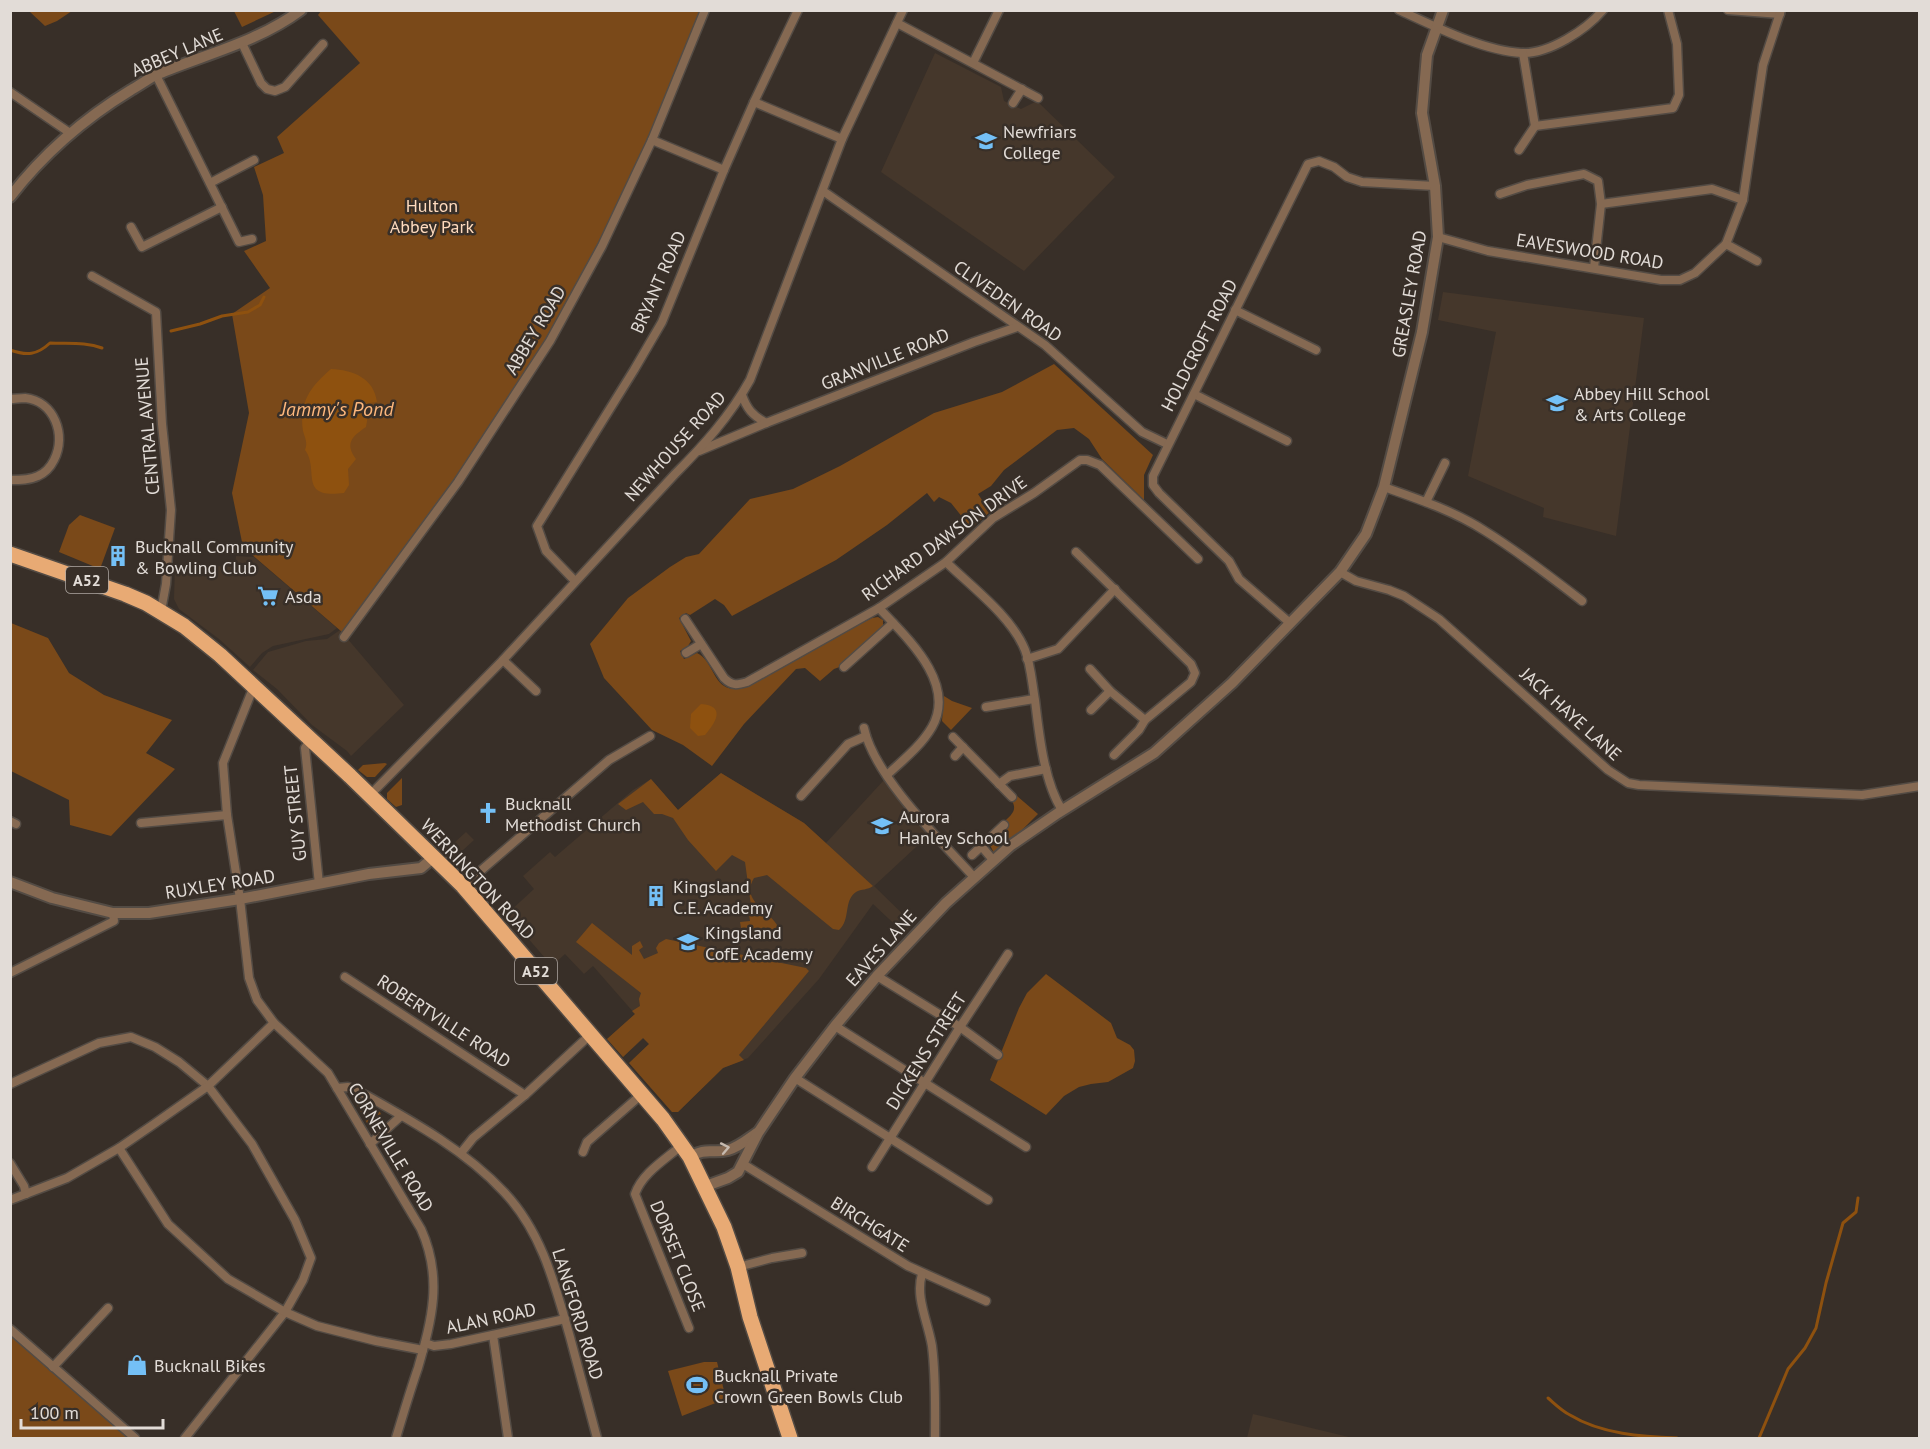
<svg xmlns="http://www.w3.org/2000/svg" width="1930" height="1449" viewBox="0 0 1930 1449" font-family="'PT Sans',sans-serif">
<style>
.built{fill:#45372b}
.green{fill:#7a4919}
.water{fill:#8e510f}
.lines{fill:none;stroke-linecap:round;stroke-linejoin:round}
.stream{stroke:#8e510f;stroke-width:3}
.minor-casing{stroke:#534b44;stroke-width:11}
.tertiary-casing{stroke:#534b44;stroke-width:14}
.trunk-casing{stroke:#534b44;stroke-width:18}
.minor{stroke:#856952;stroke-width:8}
.tertiary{stroke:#856952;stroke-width:10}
.trunk{stroke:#e8aa74;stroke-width:15}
.oneway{stroke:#c6baaf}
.labels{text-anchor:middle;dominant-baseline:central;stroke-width:5;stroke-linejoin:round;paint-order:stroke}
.shield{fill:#382f28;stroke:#afa8a2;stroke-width:1.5}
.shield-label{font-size:16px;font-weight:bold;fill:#e2dcd7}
.street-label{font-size:18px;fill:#e2dcd7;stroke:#382f28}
.poi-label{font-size:18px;fill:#e2dcd7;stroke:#382f28;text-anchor:start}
.park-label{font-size:18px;fill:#ffdbbe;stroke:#382f28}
.water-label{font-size:20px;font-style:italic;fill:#fdb77c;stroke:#382f28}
</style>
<rect width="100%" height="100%" fill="#382f28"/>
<g class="built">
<path d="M 935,53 L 1001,87 L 1004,101 L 1021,109 L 1037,101 L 1115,177 L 1024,271 L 881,172 Z"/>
<path d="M 1443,292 L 1644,318 L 1616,536 L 1543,517 L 1544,508 L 1468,476 L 1496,332 L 1438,320 Z"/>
<path d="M 236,556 L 254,557 L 337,628 L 329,634 L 273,646 L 262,653 L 250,667 L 219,639 L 179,609 L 174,599 L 175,564 L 235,567 Z"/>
<path d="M 340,630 L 404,705 L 351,756 L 347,751 L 312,725 L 277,689 L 253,670 L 268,652 L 306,641 L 327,639 Z"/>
<path d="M 721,773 L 804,823 L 826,843 L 884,780 L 929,835 L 874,886 L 913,924 L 904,933 L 873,904 L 819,979 L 748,1058 L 723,1068 L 678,1112 L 672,1112 L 629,1063 L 649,1044 L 644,1038 L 623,1057 L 607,1039 L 635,1014 L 593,966 L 584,974 L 565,954 L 552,966 L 507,914 L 534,889 L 523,876 L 550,852 L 555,857 L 633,790 L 651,779 L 678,810 Z"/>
<path d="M 466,832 L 474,840 L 450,862 L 442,854 Z"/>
<path d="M 1253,1414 L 1353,1438 L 1247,1438 Z"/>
</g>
<g class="green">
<path d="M 29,11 L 72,11 L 57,21 L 45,26 Z"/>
<path d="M 234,11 L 276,11 L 242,27 Z"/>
<path d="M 321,11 L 702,11 L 633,175 L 599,243 L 547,340 L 456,478 L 404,552 L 342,632 L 243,547 L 232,493 L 249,413 L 232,314 L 270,288 L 244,251 L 266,241 L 263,195 L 254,167 L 284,153 L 277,137 L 360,63 L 318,15 Z"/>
<path d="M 1054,364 L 1153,455 L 1144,475 L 1144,500 L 1102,459 L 1089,439 L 1074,428 L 1057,430 L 1004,470 L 991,486 L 978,494 L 990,512 L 971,528 L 951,503 L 939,497 L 934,502 L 927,493 L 887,525 L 836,560 L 732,616 L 724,605 L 715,599 L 690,615 L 686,613 L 679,618 L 691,641 L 688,646 L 680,651 L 684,659 L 697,653 C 717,662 712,699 747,686 L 842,633 L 872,618 L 878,617 L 883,620 L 883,628 L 845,665 L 834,669 L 820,681 L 805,668 L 796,669 L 744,724 L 712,766 L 683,745 L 652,730 L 604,678 L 590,644 L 628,598 L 670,567 L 686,557 L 699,554 L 750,499 L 793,489 L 840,466 L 934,413 L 1002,392 Z"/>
<path d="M 80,515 L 115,528 L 100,569 L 59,552 L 69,525 Z"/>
<path d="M 11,623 L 48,638 L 69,673 L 104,695 L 172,720 L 146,753 L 175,769 L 111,836 L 70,825 L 69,800 L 11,771 Z"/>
<path d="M 944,696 L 952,701 L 972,708 L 951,730 L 942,721 Z"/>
<path d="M 385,763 L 387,764 L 375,777 L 367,777 L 358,770 L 363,765 Z"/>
<path d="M 721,773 L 804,823 L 873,886 C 868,890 861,889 856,892 C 843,901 851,920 839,930 L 833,929 L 767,875 L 754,878 C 740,901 769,910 777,925 C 779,929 781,934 782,939 L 775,939 L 741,928 L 740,922 L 750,921 L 749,914 L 752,913 L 745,862 L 732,855 L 716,871 L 688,840 L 673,818 L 662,814 L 654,814 L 643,802 L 626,810 L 618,804 L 651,779 L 678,810 Z"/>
<path d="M 402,778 L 402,805 L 396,807 L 387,799 L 387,793 Z"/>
<path d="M 1017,796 L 1038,814 L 1022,830 L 994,853 L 990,845 L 1007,827 L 1003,823 C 1010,816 1018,811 1012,801 Z"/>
<path d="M 592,923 L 632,955 L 632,946 L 640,941 L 643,947 L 639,950 L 644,959 L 658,953 L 656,948 L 659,943 L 666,939 L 806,968 L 809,971 L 739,1055 L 744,1060 L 723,1068 L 678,1112 L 672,1112 L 629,1063 L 649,1044 L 643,1038 L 623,1057 L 607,1039 L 635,1014 L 632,1011 L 640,1006 L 639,999 L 641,993 L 576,942 Z"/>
<path d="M 1046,974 L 1111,1023 L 1117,1038 L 1130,1045 L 1134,1050 L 1135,1061 L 1133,1068 L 1108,1082 L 1091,1084 L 1079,1087 L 1064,1096 L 1046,1115 L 990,1080 L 1019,1008 L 1027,993 Z"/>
<path d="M 358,1098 L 380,1112 L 383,1119 L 381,1124 L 375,1127 L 368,1125 L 356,1103 Z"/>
<path d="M 10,1332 L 133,1438 L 11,1438 Z"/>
<path d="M 704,1362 L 717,1362 L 726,1399 L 682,1416 L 668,1371 Z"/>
</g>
<g class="water">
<path d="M 331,369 C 353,370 374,378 377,402 L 370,403 L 366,427 C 351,437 345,444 356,459 L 348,469 L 349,485 L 344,493 C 297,499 320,470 305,450 C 308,443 305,438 303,431 C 299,402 310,387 331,369 Z"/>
<path d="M 701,704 C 726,706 716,722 705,735 L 698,736 L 690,728 L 691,714 Z"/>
</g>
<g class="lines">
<g class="stream">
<path d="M 171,331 L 200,324 L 222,316 L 248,312 L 260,305 L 264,297"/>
<path d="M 10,350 C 27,356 37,355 50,343 C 68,344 86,342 102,348"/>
<path d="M 1548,1398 C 1555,1404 1562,1411 1570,1415 C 1601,1434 1643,1437 1677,1438"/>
<path d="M 1759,1438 L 1788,1369 L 1805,1348 L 1816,1328 L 1826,1283 L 1843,1223 L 1856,1212 L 1858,1198"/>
</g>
<defs>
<g id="minor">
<path d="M 1399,10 C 1434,26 1483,51 1522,53 C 1549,54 1586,30 1603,10"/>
<path d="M 1728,10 L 1780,14"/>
<path d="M 897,23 L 1038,98"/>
<path d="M 242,43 L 261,83 L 267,89 L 275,91 L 285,87 L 323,44"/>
<path d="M 1523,53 L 1535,126 L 1673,108 L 1679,95 L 1677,44 L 1668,10"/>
<path d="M 973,63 L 999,10"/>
<path d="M 156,75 L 239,242 L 252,239"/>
<path d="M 10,92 L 70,133"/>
<path d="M 754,102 L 842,139"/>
<path d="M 1013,103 L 1022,89"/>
<path d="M 652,140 L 724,170"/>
<path d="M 1519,150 L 1535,126"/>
<path d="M 210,183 L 254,160"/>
<path d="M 823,191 L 1045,345 L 1142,432 L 1167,444"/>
<path d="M 1500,194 L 1527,185 L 1584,174 L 1598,181 L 1601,204 L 1594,268"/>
<path d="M 1601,204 L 1712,189 L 1743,200"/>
<path d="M 131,227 L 142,247 L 222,207"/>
<path d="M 1438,237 L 1488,251 L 1661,280 L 1680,280 L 1695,273 L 1726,244 L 1743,200 L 1763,65 L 1781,10"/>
<path d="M 1726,244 L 1757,261"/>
<path d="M 92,276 L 156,312 L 162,424 L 171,510 L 166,584 L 161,611"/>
<path d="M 1235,310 L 1316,350"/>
<path d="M 1194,394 L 1287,441"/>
<path d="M 742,395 C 747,409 752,415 766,423"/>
<path d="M 10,399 C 15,399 20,398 25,398 C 54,401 67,435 54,460 C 51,466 45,473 38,476 C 30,480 20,480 10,480"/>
<path d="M 699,451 L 766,423 L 974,342 L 1017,327"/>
<path d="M 1384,487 C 1418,499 1454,511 1485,531 C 1519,552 1551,577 1582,601"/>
<path d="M 1426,502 L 1445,463"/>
<path d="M 1076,552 L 1191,664 L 1195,673 L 1191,682 L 1145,720 L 1139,730 L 1114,755"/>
<path d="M 946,562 C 972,587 1012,617 1025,650 C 1031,665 1032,684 1035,700 C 1039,734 1044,782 1062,810"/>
<path d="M 1340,572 L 1356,581 L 1389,590 L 1404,596 L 1439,619 L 1608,770 L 1628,783 L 1639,785 L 1862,795 L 1920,786"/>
<path d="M 575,581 L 546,551 L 537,526 L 634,370 L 662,322 L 724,170 L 754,102 L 798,10"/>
<path d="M 879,608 C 907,638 957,683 932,727 C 921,746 903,760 887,775"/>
<path d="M 685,619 L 724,678 C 732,686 737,685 747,682 L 879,608 L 946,562 L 993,518 L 1034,493 L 1080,460 L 1087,460 L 1100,465 L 1198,559"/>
<path d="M 1290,623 L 1239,579 L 1229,561 L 1159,493 L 1153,485 L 1153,476 L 1308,164 L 1319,161 L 1334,167 L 1347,177 L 1362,182 L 1435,186"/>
<path d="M 344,637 L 458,482 L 550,341 L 602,246 L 652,140 L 705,10"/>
<path d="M 686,653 L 701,644"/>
<path d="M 1027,659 L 1058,649 L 1115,589"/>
<path d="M 503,660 L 536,691"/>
<path d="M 844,667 L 893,623"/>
<path d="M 1090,669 L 1110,691 L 1145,720"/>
<path d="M 254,686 L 223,763 L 227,815 L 240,899 L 249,978 L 257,1000 L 274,1023 L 328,1073 L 421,1229 C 443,1278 432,1319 418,1368 C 410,1391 403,1415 396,1438"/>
<path d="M 986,707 L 1034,699"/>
<path d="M 1091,710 L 1110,691"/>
<path d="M 864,728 C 874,776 940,840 973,876"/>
<path d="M 953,737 L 1012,797"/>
<path d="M 311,739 L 305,748 L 319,884"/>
<path d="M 955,756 L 963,747"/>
<path d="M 999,784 L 1010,776 L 1046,769"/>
<path d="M 370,795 L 503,660 L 675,474 C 704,445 730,416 750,380 L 842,139 L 903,10"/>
<path d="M 801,796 L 848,744 L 866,736"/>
<path d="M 10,821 L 16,824"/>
<path d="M 141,823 L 227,815"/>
<path d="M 982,847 L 993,860"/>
<path d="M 972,855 L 1004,825"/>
<path d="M 463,886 L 609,760 L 650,736"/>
<path d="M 10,973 L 114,921 L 113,913"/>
<path d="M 877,976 L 960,1027 L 998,1055"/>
<path d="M 345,977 L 525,1095"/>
<path d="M 835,1026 L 1026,1147"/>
<path d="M 795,1078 L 988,1200"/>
<path d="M 10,1084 L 99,1043 L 131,1037 L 155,1047 L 179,1062 L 208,1086 L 252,1144 L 295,1220 L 311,1258 L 303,1280 L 285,1312 L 185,1438"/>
<path d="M 337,1088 L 348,1087 L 362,1093 C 412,1121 465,1150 504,1192 C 542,1232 555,1285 570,1337 C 579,1371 588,1405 597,1438"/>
<path d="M 370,1144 L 401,1116"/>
<path d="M 682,1145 C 666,1159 642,1173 635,1194 L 689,1328"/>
<path d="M 119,1148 L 168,1224 L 228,1279 L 285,1312 L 317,1326 L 376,1341 L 423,1350"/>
<path d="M 583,1152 L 587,1142 L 642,1094"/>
<path d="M 461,1153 L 473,1138 L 525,1095 L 590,1035"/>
<path d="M 10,1163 L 24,1186 L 26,1194"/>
<path d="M 743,1164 L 908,1266 L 986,1301"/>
<path d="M 872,1167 L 960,1027 L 1008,954"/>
<path d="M 10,1200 L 67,1178 L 119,1148 L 154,1124 L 208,1086 L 274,1023"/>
<path d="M 738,1267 L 772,1258 L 802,1253"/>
<path d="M 922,1274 C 915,1297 928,1322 932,1346 C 936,1377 935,1408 935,1438"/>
<path d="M 10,1329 L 135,1438"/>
<path d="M 493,1335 L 508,1438"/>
<path d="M 425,1343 L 434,1346 L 451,1344 L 565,1319"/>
<path d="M 53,1367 L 108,1308"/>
</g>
<g id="tertiary">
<path d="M 10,197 C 43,154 85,118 131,90 C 140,85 149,78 158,74 C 206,54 258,42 301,10"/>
<path d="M 10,882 L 52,898 L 113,913 L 149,913 L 240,899 L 369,874 L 421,868 L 434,857"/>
<path d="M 690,1157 C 705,1147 713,1154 728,1150 C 739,1147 748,1139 757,1133"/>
<path d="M 706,1186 L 728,1178 L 738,1172 L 758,1133 L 795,1078 L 835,1026 L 877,976 L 946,903 L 1010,846 L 1058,813 L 1154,753 L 1232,683 L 1340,572 L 1366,534 L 1384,487 L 1422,332 L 1438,237 L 1435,186 L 1422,113 L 1427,55 L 1443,10"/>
</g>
<path id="trunk" d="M 10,554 L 125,594 L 146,603 L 184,626 L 220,655 L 350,776 L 463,886 L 663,1119 L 690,1157 L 724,1227 L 738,1267 L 750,1317 L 790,1438"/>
</defs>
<use href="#minor" class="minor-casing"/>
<use href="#tertiary" class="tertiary-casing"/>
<use href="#trunk" class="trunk-casing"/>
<use href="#minor" class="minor"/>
<use href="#tertiary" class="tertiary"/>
<use href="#trunk" class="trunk"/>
</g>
<defs><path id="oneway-chevron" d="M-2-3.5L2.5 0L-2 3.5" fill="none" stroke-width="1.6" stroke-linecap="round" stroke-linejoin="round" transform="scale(1.5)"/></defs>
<use class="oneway" href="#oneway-chevron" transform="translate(725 1148) rotate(-11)"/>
<defs>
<symbol id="university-bare" viewBox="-9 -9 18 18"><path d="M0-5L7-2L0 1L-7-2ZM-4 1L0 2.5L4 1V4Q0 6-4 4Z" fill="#74c0f6" stroke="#382f28" stroke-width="2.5" paint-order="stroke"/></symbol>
<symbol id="school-bare" viewBox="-9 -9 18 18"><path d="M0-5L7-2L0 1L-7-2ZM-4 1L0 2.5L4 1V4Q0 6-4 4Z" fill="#74c0f6" stroke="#382f28" stroke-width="2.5" paint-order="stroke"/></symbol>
<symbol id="building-bare" viewBox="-9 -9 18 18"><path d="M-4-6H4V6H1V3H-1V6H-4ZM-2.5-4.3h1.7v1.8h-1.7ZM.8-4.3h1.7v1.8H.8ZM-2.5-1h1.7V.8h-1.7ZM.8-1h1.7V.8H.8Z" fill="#74c0f6" stroke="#382f28" stroke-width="2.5" paint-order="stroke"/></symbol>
<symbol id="supermarket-bare" viewBox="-9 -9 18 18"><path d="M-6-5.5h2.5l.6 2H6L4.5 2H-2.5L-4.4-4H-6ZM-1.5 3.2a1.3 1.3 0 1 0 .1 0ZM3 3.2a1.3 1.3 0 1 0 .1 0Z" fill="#74c0f6" stroke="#382f28" stroke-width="2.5" paint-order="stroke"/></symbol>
<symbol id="church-bare" viewBox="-9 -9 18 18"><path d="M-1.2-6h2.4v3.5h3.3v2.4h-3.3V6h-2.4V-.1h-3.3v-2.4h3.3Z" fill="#74c0f6" stroke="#382f28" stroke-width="2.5" paint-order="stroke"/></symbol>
<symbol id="shop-bare" viewBox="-9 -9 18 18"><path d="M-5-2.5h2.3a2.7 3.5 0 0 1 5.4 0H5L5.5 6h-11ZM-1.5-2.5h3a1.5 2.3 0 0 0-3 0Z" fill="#74c0f6" stroke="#382f28" stroke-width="2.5" paint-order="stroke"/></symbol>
<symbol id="stadium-bare" viewBox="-9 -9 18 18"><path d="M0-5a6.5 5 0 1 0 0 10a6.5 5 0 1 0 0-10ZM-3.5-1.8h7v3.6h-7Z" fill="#74c0f6" stroke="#382f28" stroke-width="2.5" paint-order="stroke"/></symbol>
</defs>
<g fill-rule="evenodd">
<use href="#university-bare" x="971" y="126" width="30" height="30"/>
<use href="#school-bare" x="1542" y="388" width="30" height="30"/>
<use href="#building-bare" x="103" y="541" width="30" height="30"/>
<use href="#supermarket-bare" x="253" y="581" width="30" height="30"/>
<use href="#church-bare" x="473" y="798" width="30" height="30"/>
<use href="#school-bare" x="867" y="811" width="30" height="30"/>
<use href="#building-bare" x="641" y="881" width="30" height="30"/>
<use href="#school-bare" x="673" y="927" width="30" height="30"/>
<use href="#shop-bare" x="122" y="1350" width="30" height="30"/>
<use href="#stadium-bare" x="682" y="1370" width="30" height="30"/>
</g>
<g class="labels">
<g class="shield">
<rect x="66" y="567" width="42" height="26" rx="4.5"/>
<rect x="515" y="958" width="42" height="26" rx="4.5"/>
</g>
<g class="shield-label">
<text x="87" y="580">A52</text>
<text x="536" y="971">A52</text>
</g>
<g class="street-label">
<text transform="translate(177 52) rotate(-23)">ABBEY LANE</text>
<text transform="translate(1590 251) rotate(9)">EAVESWOOD ROAD</text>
<text transform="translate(658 282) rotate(-66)">BRYANT ROAD</text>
<text transform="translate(1409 294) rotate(-80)">GREASLEY ROAD</text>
<text transform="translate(1008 301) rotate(35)">CLIVEDEN ROAD</text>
<text transform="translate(535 330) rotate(-59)">ABBEY ROAD</text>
<text transform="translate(1199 345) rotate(-63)">HOLDCROFT ROAD</text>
<text transform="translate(885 359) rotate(-22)">GRANVILLE ROAD</text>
<text transform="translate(147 426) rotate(-95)">CENTRAL AVENUE</text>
<text transform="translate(675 446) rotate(-48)">NEWHOUSE ROAD</text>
<text transform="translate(944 538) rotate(-36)">RICHARD DAWSON DRIVE</text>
<text transform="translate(1571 714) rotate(42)">JACK HAYE LANE</text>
<text transform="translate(295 813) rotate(-96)">GUY STREET</text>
<text transform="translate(478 879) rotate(47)">WERRINGTON ROAD</text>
<text transform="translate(220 884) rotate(-9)">RUXLEY ROAD</text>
<text transform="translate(881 948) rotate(-48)">EAVES LANE</text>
<text transform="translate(444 1021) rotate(33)">ROBERTVILLE ROAD</text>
<text transform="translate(926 1051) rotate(-58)">DICKENS STREET</text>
<text transform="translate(391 1147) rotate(59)">CORNEVILLE ROAD</text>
<text transform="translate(870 1224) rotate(32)">BIRCHGATE</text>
<text transform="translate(678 1256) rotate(68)">DORSET CLOSE</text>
<text transform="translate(578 1314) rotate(73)">LANGFORD ROAD</text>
<text transform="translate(491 1318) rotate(-12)">ALAN ROAD</text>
</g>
<g class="poi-label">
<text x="1003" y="131">Newfriars<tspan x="1003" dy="21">College</tspan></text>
<text x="1574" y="393">Abbey Hill School<tspan x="1574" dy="21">&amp; Arts College</tspan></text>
<text x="135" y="546">Bucknall Community<tspan x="135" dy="21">&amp; Bowling Club</tspan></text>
<text x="285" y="596">Asda</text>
<text x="505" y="803">Bucknall<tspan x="505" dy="21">Methodist Church</tspan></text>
<text x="899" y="816">Aurora<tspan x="899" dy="21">Hanley School</tspan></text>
<text x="673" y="886">Kingsland<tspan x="673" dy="21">C.E. Academy</tspan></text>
<text x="705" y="932">Kingsland<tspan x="705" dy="21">CofE Academy</tspan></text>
<text x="154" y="1365">Bucknall Bikes</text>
<text x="714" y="1375">Bucknall Private<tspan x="714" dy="21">Crown Green Bowls Club</tspan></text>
</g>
<g class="park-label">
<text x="432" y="205">Hulton<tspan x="432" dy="21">Abbey Park</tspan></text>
</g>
<g class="water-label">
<text x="337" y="409">Jammy's Pond</text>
</g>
</g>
<rect width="1930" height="1449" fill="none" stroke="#e2dcd7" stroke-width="24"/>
<path d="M21 1419v9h142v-9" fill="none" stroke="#e2dcd7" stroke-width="3"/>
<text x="30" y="1419" font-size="18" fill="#e2dcd7" stroke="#382f28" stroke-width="4.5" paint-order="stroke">100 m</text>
</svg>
